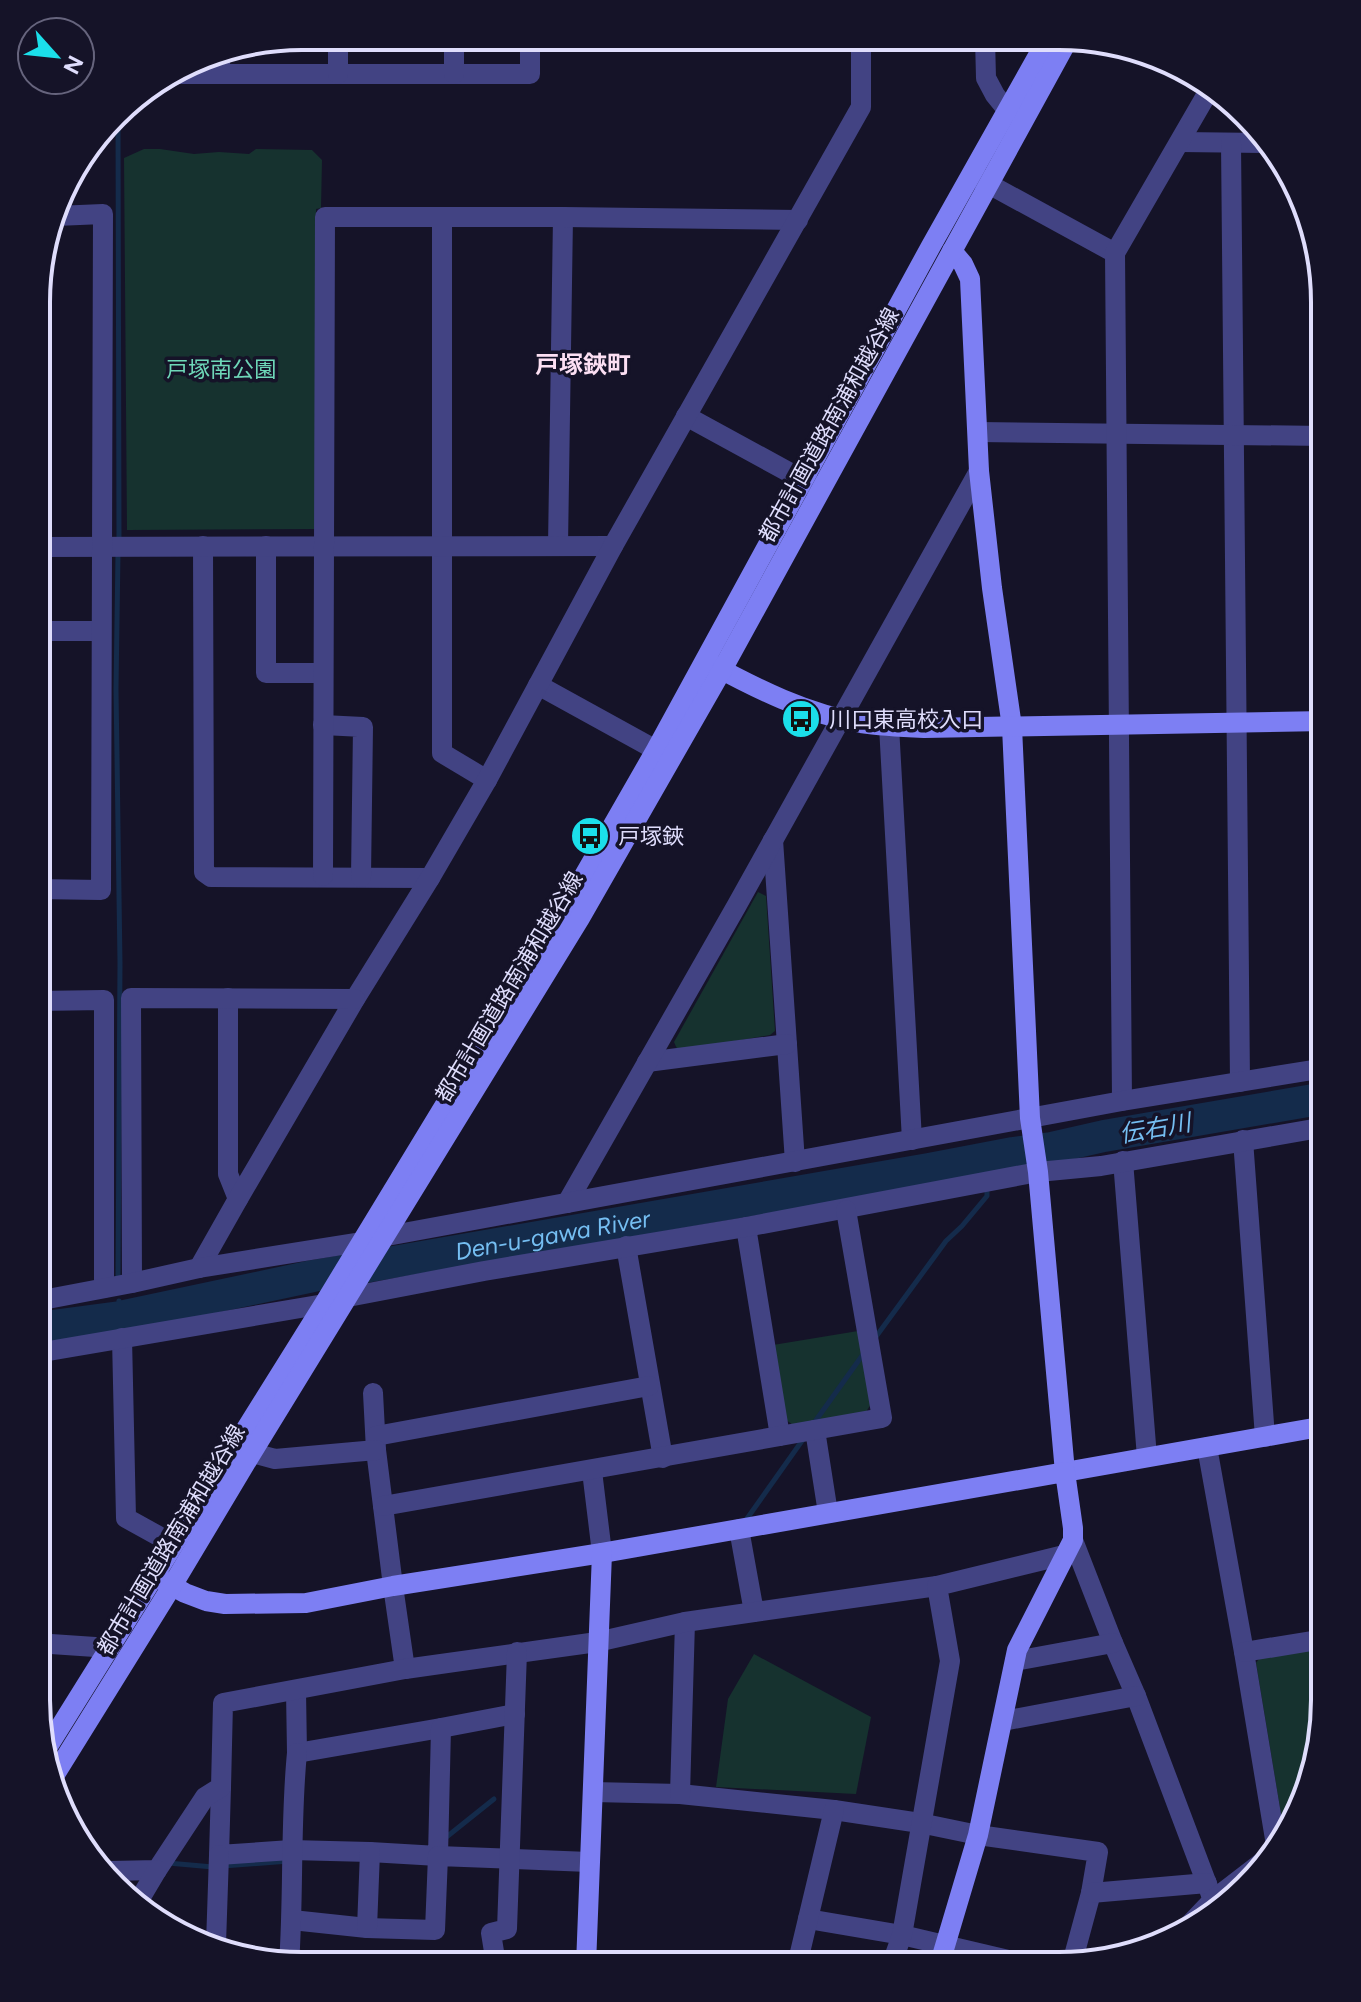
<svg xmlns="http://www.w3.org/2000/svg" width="1361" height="2002" viewBox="0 0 1361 2002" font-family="Figtree,'Noto Sans JP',sans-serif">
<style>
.green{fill:#16322f}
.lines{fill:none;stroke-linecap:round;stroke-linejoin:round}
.stream{stroke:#142b4b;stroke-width:5}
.river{stroke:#142b4b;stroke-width:32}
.street{stroke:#424383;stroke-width:20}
.secondary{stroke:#7d7ff3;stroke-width:20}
.labels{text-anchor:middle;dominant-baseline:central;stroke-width:7;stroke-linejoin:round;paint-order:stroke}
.park-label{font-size:22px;fill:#6ed7b8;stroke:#151328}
.street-label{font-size:22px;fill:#dfddfc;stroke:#151328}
.poi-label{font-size:22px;fill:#dfddfc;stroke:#151328;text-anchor:start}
.neighbourhood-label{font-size:24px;font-weight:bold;fill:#fcdff3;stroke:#151328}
.water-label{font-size:24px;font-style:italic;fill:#75bef2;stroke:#151328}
.rim{fill:none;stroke:#dfddfc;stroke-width:4}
</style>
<rect width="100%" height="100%" fill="#151328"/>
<g class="green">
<path d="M 144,149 L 160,149 L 194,154 L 219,152 L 249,154 L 256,149 L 312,150 L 322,160 L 321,208 L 316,209 L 318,529 L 127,530 L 124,158 Z"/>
<path d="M 758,892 L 766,896 L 775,1031 L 770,1035 L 678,1051 L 674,1042 Z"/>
<path d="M 858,1331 L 871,1404 L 864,1415 L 796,1427 L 786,1420 L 773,1345 Z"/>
<path d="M 1324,1644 L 1324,1718 L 1288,1824 L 1282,1820 L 1256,1663 L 1261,1656 Z"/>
<path d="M 754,1654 L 871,1717 L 856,1794 L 716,1787 L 728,1699 Z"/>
</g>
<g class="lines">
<g class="stream">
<path d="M 118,112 L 119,543"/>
<path d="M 986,1159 L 986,1178"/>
<path d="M 118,1279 L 120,963 L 116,689 L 118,553"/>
<path d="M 119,1301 L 120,1317"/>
<path d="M 875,1338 L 946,1241 L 962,1226 L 987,1196 L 987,1188"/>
<path d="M 814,1423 L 864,1353"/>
<path d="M 746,1520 L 804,1438"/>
<path d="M 444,1839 L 494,1799"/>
<path d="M 168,1863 L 213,1867"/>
<path d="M 223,1866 L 289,1861"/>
</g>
<path class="river" id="s1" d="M 37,1328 L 120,1317 L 313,1276 L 929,1169 L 1013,1153 L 1051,1148 L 1104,1136 L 1325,1098"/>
<g class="street">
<path d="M 985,38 L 986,78 L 995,95 L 1008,111"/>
<path d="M 220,50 L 220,74"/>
<path d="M 175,74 L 530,74 L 530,37"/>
<path d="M 338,74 L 338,36"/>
<path d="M 454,74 L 454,36"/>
<path d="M 1180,142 L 1264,143"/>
<path d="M 1231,143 L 1240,1082"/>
<path d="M 974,176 L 1115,253"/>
<path d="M 442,217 L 442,753 L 487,780"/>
<path d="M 686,416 L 816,487"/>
<path d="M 978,432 L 1325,436"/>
<path d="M 203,546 L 204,872 L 211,877 L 430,878"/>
<path d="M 266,546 L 266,673 L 323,673"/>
<path d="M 558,546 L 563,217"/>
<path d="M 38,547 L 613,546"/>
<path d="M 38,631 L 101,631"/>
<path d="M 538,685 L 656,750"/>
<path d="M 323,725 L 363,727 L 361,877"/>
<path d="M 889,726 L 912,1140"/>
<path d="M 773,840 L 795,1162"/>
<path d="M 323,876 L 325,217 L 563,217 L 798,220"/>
<path d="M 37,889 L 101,890 L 103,214 L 56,216"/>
<path d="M 228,998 L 228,1174 L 238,1199"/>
<path d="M 37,1001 L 104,1000 L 104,1288"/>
<path d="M 647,1062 L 787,1044"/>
<path d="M 1122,1101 L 1115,253 L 1211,87"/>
<path d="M 1243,1140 L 1265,1437"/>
<path d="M 1123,1161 L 1147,1457"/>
<path d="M 567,1203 L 737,905 L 979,471"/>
<path d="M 746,1227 L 780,1436"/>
<path d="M 626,1246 L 663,1458"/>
<path d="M 199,1268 L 238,1199 L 355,999 L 430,878 L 487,780 L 613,546 L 861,107 L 861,38"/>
<path d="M 132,1283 L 131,998 L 355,999"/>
<path d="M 37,1301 L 132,1283 L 199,1268 L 361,1242 L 387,1236 L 1122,1101 L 1325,1068"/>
<path d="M 122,1338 L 126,1518 L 173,1544"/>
<path d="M 37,1353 L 324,1304 L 348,1297 L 484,1271 L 746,1227 L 1038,1172 L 1101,1166 L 1325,1127"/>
<path d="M 373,1393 L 376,1450 L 393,1586 L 405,1669"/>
<path d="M 815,1430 L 828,1513"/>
<path d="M 376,1436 L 649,1386"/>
<path d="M 1207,1447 L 1244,1652 L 1277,1851"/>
<path d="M 238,1449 L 275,1459 L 376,1450"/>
<path d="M 592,1471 L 602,1553"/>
<path d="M 383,1506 L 882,1418 L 846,1210"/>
<path d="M 739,1529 L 754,1612"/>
<path d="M 1073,1540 L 1113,1643 L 1136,1696 L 1213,1900"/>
<path d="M 36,1643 L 110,1648"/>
<path d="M 1244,1652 L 1324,1639"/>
<path d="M 1015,1661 L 1113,1643"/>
<path d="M 296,1691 L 297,1753 L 441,1728"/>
<path d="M 1003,1721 L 1136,1696"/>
<path d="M 221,1787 L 219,1855 L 291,1850 L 370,1852 L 438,1856 L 441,1728 L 515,1714"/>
<path d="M 593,1792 L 680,1794 L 834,1810 L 920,1823 L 978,1835 L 1098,1852 L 1091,1893 L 1072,1963"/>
<path d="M 680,1794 L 685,1622"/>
<path d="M 110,1871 L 157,1870 L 205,1797 L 221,1787 L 223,1703 L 405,1669 L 597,1642 L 685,1622 L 937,1586"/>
<path d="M 1091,1893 L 1207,1883"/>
<path d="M 138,1902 L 157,1870"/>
<path d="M 808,1919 L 902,1935 L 1034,1966"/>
<path d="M 292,1920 L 367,1928 L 435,1930 L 438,1856 L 589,1862"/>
<path d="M 367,1928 L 370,1852"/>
<path d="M 1176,1939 L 1213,1900 L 1274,1853"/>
<path d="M 216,1944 L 219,1855"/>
<path d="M 289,1964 C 294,1893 290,1823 297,1753"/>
<path d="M 496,1964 L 491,1933 L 507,1929 L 517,1652"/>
<path d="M 797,1965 L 834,1810"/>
<path d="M 891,1966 L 902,1935 L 950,1661 L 937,1586 L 1064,1555"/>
</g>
<g class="secondary">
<path d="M 952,251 L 963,264 L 970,279 L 979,471 L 992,588 L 1012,727 L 1030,1118 L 1038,1172 L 1065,1472 L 1325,1426"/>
<path d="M 709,663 C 757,689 807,714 861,723 C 882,726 903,727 924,728 L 1325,721"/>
<path d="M 162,1580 L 185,1593 L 206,1601 L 225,1604 L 306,1603 L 393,1586 L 602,1553 L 1065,1472 L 1073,1528 L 1073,1540 L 1017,1650 L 978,1835 L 939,1966"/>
<path d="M 47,1748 L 324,1304 L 581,881 L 656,750 L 931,246 L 1048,38"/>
<path d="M 54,1776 L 172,1586 L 251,1454 L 580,918 L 722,670 L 1069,38"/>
<path d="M 586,1965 L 602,1553"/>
</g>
</g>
<defs>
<symbol id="bus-disc" viewBox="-11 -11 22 22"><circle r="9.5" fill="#1bdfea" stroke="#151328"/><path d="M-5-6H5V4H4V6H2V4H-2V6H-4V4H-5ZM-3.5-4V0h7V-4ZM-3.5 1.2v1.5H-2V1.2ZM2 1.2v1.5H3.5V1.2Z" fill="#111"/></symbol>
</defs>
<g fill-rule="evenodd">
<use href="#bus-disc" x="779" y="697" width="44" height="44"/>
<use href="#bus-disc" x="568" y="814" width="44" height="44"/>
</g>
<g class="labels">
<g class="park-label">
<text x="221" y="369">戸塚南公園</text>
</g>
<g class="street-label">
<text transform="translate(829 425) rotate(-61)">都市計画道路南浦和越谷線</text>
<text transform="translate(509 987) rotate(-59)">都市計画道路南浦和越谷線</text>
<text transform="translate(171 1540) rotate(-59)">都市計画道路南浦和越谷線</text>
</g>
<g class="poi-label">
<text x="829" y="719">川口東高校入口</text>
<text x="618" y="836">戸塚鋏</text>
</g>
<g class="neighbourhood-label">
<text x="583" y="364">戸塚鋏町</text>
</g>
<g class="water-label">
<text transform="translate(1155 1128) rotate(-10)">伝右川</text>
<text stroke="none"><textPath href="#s1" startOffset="524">Den-u-gawa River</textPath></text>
</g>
</g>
<path d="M0 0H1361V2002H0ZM302 50H1059A252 252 0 0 1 1311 302V1700A252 252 0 0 1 1059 1952H302A252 252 0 0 1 50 1700V302A252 252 0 0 1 302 50Z" fill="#151328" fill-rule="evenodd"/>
<path class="rim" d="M302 50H1059A252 252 0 0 1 1311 302V1700A252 252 0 0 1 1059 1952H302A252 252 0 0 1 50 1700V302A252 252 0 0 1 302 50Z"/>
<g transform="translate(56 56) rotate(117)"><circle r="38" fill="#151328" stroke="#66647d" stroke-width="2"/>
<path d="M0-6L14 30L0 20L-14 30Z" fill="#1bdfea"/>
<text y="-12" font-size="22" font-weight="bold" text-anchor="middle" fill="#dfddfc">N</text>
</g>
</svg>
